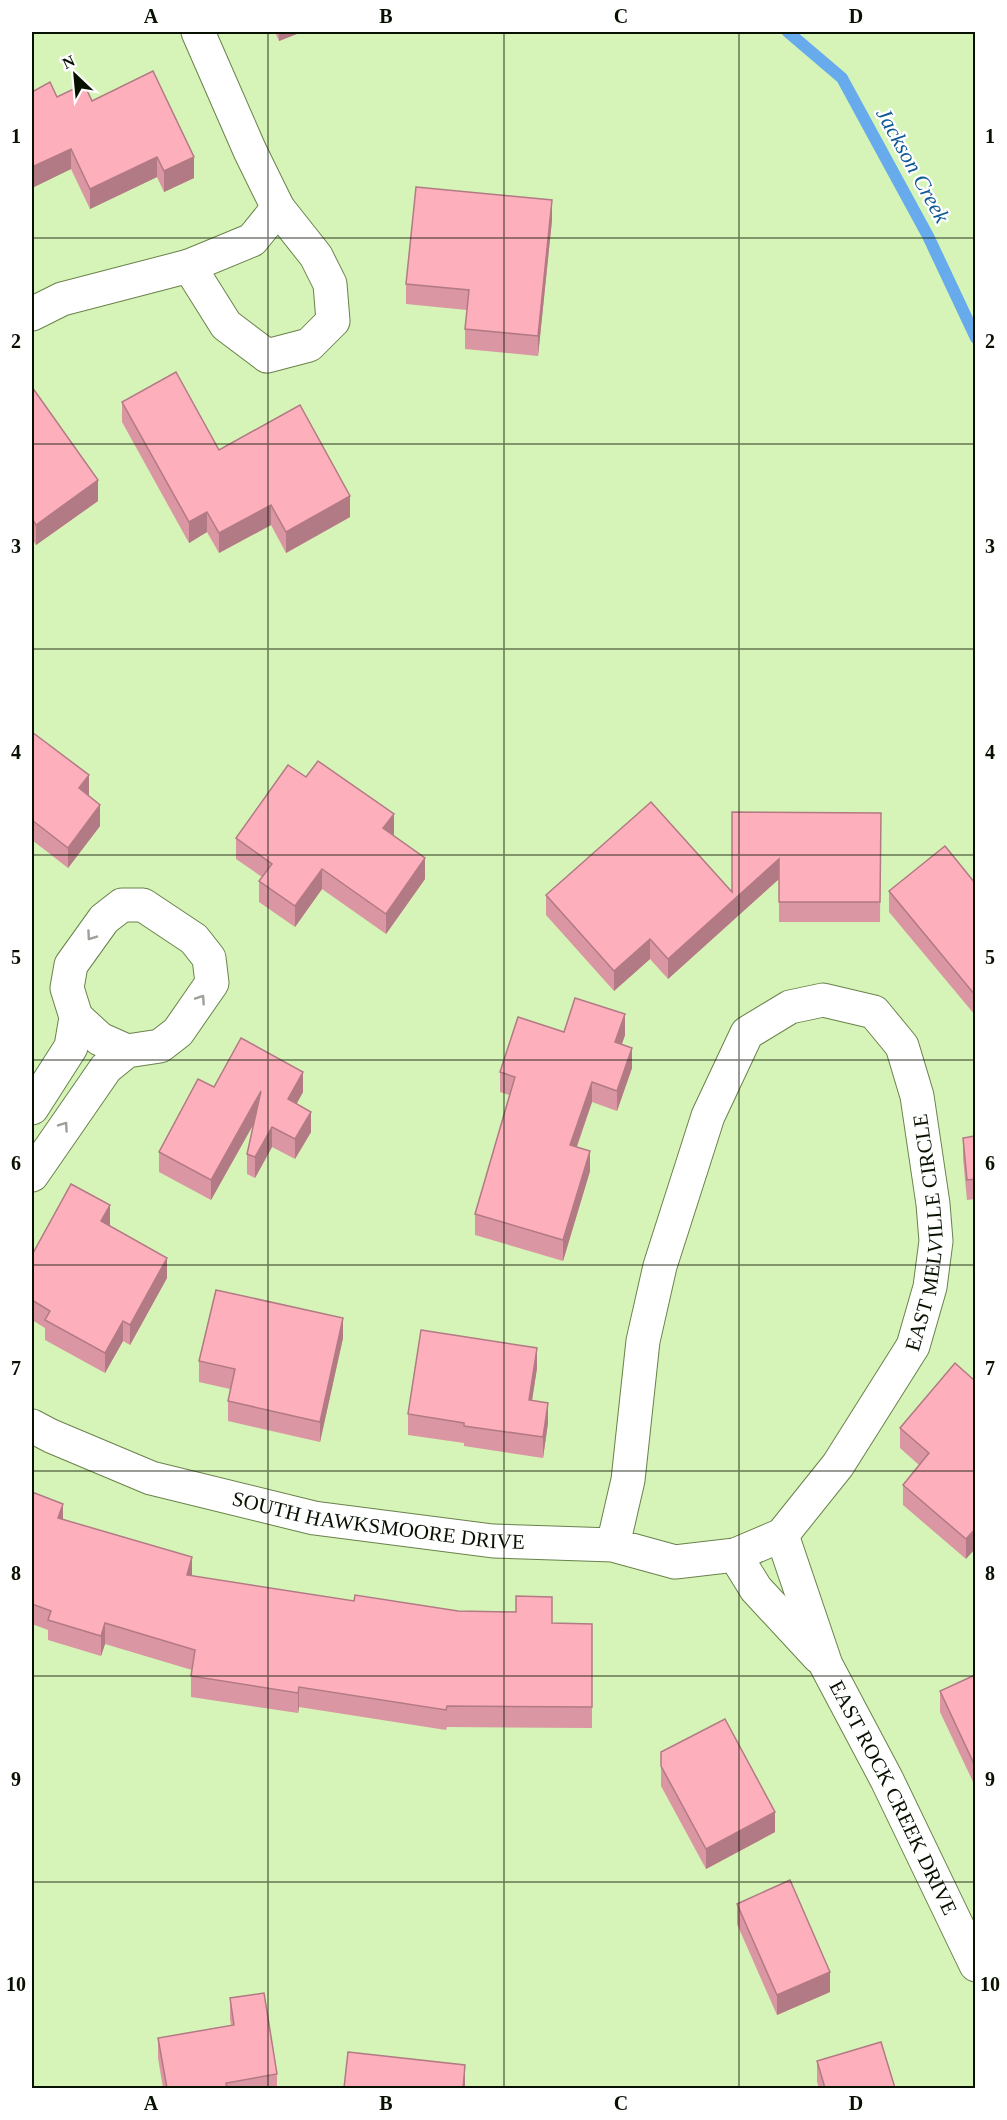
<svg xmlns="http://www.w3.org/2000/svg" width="1007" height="2120" viewBox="0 0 1007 2120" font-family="Georgia,serif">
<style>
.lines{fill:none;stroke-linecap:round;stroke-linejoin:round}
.stream{stroke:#68abec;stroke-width:12}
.minor-casing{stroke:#69824b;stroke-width:35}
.minor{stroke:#fff;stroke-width:33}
.wall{fill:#da96a2}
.shaded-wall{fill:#b27a84}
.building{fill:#feafbc;stroke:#b27a84;stroke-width:1.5}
.oneway{stroke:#9ca099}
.grid{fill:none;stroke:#081100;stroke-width:1.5;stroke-opacity:0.55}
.labels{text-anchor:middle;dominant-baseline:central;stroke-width:4.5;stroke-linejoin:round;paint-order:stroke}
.street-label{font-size:21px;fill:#081100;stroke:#fff}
.water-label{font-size:22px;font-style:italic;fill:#0f5995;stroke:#fff}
.neatline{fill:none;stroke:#081100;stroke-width:2}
.grid-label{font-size:20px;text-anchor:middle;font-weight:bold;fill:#081100}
</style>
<rect width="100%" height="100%" fill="#d6f4b7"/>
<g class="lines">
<path class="stream" d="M 788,32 L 842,78 L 928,236 L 976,338"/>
<defs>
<g id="minor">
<path d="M 189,266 L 252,240 L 278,208 L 250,151 L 198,32"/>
<path d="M 32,314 L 62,299 L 189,266 L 226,325 L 267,356 L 309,345 L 333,321 L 330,284 L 316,256 L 278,208"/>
<path d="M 76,1017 L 100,1039 L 127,1051"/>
<path d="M 32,1108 L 71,1047 L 76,1017 L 67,988 L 71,965 L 104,919 L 122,905 L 143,905 L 194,939 L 209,958 L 212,983 L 178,1032 L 160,1046 L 127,1051 L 106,1068 L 32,1175"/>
<path id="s1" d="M 32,1426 L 51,1436 L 151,1478 L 314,1518 L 493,1541 L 613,1545 L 675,1562 L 735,1555 L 782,1535 L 838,1465 L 913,1346 L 930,1287 L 936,1241 L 933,1204 L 917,1096 L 902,1046 L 874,1012 L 823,1000 L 790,1007 L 747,1033 L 708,1116 L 660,1266 L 643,1341 L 628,1480 L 613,1545"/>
<path id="s2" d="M 782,1535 L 826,1665 L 887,1780 L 976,1965"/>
<path d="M 735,1555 L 756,1589 L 819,1657"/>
</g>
</defs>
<use href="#minor" class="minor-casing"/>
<use href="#minor" class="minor"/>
</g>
<g class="wall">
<path d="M 275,32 L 302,32 L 279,41 Z"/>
<path d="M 32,92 L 57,97 L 92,101 L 194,178 L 164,192 L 157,177 L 90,209 L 71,169 L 32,188 Z"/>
<path d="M 552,220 L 538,356 L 465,349 L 465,329 L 467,310 L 406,304 L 406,284 Z"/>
<path d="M 32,387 L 98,501 L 36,545 L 32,539 Z"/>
<path d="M 122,402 L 219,450 L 350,517 L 286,553 L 271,525 L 219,553 L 207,532 L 189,543 L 122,422 Z"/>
<path d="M 32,732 L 89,795 L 100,826 L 68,868 L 32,840 Z"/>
<path d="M 306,777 L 394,834 L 393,835 L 425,879 L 386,934 L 322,889 L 295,927 L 259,902 L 259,881 L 262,877 L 236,859 L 236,838 Z"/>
<path d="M 881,813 L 880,922 L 779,922 L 779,879 L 668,979 L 650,959 L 614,991 L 546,915 L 546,895 L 732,892 Z"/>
<path d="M 975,883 L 975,1015 L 889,912 L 889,891 Z"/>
<path d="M 564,1032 L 625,1035 L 622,1044 L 632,1068 L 617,1111 L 592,1102 L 577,1147 L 590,1171 L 563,1261 L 475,1235 L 475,1214 L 509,1095 L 500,1092 L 500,1072 Z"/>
<path d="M 214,1087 L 303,1092 L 296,1104 L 311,1132 L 295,1159 L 272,1147 L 255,1178 L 247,1174 L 247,1154 L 253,1124 L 211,1200 L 159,1172 L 159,1152 Z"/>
<path d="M 975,1136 L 975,1199 L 967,1200 L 963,1158 L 963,1138 Z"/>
<path d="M 110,1225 L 167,1278 L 130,1345 L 123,1341 L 105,1373 L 45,1340 L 45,1328 L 32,1320 L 32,1255 Z"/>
<path d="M 343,1338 L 320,1442 L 228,1421 L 228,1401 L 230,1389 L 199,1382 L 199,1361 Z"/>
<path d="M 537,1368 L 532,1400 L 548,1423 L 543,1458 L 464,1446 L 464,1443 L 408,1435 L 408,1414 Z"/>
<path d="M 975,1381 L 966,1559 L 903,1505 L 903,1485 L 919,1465 L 900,1448 L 900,1428 Z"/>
<path d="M 32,1492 L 63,1519 L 192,1576 L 354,1601 L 458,1611 L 552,1623 L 592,1624 L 592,1728 L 447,1727 L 446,1730 L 299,1707 L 298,1713 L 191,1697 L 191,1676 L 192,1670 L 105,1644 L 101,1656 L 48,1640 L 48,1630 L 32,1624 Z"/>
<path d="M 975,1675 L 975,1786 L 940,1712 L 940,1691 Z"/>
<path d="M 661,1752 L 775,1832 L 706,1869 L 661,1786 Z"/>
<path d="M 737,1904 L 830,1992 L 777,2015 L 737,1924 Z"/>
<path d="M 230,1998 L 277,2074 L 277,2088 L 163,2088 L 158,2058 L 158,2038 L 231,2025 L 230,2019 Z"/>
<path d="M 817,2061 L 895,2088 L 819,2088 L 817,2082 Z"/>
</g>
<g class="shaded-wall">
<path d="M 279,32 L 302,32 L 279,41 Z"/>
<path d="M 71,149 L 71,169 L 32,188 L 32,167 Z"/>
<path d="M 157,157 L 157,177 L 90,209 L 90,189 Z"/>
<path d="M 194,157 L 194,178 L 164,192 L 164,171 Z"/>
<path d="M 552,200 L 552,220 L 538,356 L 538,336 Z"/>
<path d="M 98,480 L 98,501 L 36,545 L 36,525 Z"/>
<path d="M 350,496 L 350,517 L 286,553 L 286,532 Z"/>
<path d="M 271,505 L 271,525 L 219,553 L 219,533 Z"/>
<path d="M 207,512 L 207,532 L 189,543 L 189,522 Z"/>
<path d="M 89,775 L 89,795 L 79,809 L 79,788 Z"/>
<path d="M 100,805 L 100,826 L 68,868 L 68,848 Z"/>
<path d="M 394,814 L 394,834 L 383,849 L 383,828 Z"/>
<path d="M 425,858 L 425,879 L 386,934 L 386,914 Z"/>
<path d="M 779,859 L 779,879 L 668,979 L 668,959 Z"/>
<path d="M 322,869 L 322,889 L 295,927 L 295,906 Z"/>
<path d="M 650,939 L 650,959 L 614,991 L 614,971 Z"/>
<path d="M 625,1014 L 625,1035 L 615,1063 L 615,1042 Z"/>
<path d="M 632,1048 L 632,1068 L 617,1111 L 617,1091 Z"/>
<path d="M 303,1072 L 303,1092 L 288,1120 L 288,1099 Z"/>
<path d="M 592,1082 L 592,1102 L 570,1165 L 570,1145 Z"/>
<path d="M 261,1091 L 261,1111 L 211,1200 L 211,1180 Z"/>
<path d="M 311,1112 L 311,1132 L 295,1159 L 295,1139 Z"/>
<path d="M 272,1127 L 272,1147 L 255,1178 L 255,1157 Z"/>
<path d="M 590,1151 L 590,1171 L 563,1261 L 563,1240 Z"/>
<path d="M 110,1205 L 110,1225 L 101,1242 L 101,1221 Z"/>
<path d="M 167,1258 L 167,1278 L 130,1345 L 130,1325 Z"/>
<path d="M 343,1318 L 343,1338 L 320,1442 L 320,1422 Z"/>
<path d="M 123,1321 L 123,1341 L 105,1373 L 105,1353 Z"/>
<path d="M 537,1348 L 537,1368 L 529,1420 L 529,1400 Z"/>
<path d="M 548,1403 L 548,1423 L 543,1458 L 543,1437 Z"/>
<path d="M 63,1504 L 63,1524 L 58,1518 Z"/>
<path d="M 975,1529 L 975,1549 L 966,1559 L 966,1539 Z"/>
<path d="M 192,1557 L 192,1578 L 187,1575 Z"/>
<path d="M 105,1623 L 105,1644 L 101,1656 L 101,1636 Z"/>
<path d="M 299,1687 L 299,1707 L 298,1713 L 298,1693 Z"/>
<path d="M 775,1812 L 775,1832 L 706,1869 L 706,1849 Z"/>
<path d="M 830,1972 L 830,1992 L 777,2015 L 777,1995 Z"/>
<path d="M 465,2065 L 465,2088 L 463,2088 Z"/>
</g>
<g class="building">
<path d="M 153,71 L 194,157 L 164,171 L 157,157 L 90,189 L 71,149 L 32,167 L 32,92 L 50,82 L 57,97 L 84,84 L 92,101 Z"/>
<path d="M 416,187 L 552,200 L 538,336 L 465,329 L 469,290 L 406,284 Z"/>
<path d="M 176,372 L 219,450 L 300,405 L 350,496 L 286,532 L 271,505 L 219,533 L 207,512 L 189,522 L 122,402 Z"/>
<path d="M 32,387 L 98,480 L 36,525 L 32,518 Z"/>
<path d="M 32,732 L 89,775 L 79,788 L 100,805 L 68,848 L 32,820 Z"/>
<path d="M 318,761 L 394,814 L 383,828 L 425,858 L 386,914 L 322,869 L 295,906 L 259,881 L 272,864 L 236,838 L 288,765 L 306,777 Z"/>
<path d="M 651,802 L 732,892 L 732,812 L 881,813 L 880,902 L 779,902 L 779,859 L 668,959 L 650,939 L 614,971 L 546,895 Z"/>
<path d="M 945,846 L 975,883 L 975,995 L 889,891 Z"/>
<path d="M 575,998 L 625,1014 L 615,1042 L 632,1048 L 617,1091 L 592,1082 L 570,1145 L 590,1151 L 563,1240 L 475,1214 L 515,1077 L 500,1072 L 518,1017 L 564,1032 Z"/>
<path d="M 241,1038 L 303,1072 L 288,1099 L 311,1112 L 295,1139 L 272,1127 L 255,1157 L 247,1154 L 261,1091 L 211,1180 L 159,1152 L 198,1079 L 214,1087 Z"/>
<path d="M 975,1136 L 975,1179 L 967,1180 L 963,1138 Z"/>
<path d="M 71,1184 L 110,1205 L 101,1221 L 167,1258 L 130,1325 L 123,1321 L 105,1353 L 45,1320 L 50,1311 L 32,1300 L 32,1255 Z"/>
<path d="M 216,1290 L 343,1318 L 320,1422 L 228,1401 L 235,1369 L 199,1361 Z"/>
<path d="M 421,1330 L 537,1348 L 529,1400 L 548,1403 L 543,1437 L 464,1426 L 464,1423 L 408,1414 Z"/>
<path d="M 955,1363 L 975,1381 L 975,1529 L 966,1539 L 903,1485 L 929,1453 L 900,1428 Z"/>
<path d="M 32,1492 L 63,1504 L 58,1518 L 192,1557 L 187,1575 L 354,1601 L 355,1595 L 458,1611 L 516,1612 L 516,1596 L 552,1597 L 552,1623 L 592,1624 L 592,1707 L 447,1706 L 446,1710 L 299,1687 L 298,1693 L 191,1676 L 195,1650 L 105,1623 L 101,1636 L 48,1620 L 51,1611 L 32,1604 Z"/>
<path d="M 975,1675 L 975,1766 L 940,1691 Z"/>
<path d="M 725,1719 L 775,1812 L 706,1849 L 661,1766 L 661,1752 Z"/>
<path d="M 790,1880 L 830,1972 L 777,1995 L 737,1904 Z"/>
<path d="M 264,1993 L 277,2074 L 226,2083 L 227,2088 L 167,2088 L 158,2038 L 234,2025 L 230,1998 Z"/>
<path d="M 881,2042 L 895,2088 L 825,2088 L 817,2061 Z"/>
<path d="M 348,2052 L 465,2065 L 463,2088 L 344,2088 Z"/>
</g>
<defs><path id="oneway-chevron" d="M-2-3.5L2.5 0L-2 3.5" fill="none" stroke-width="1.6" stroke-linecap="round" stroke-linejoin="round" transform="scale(1.5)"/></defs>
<g class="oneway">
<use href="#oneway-chevron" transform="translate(91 936) rotate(125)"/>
<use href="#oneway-chevron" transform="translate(201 999) rotate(-56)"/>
<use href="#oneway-chevron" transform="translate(64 1126) rotate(-55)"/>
</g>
<path class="grid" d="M 268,32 L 268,2088M 504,32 L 504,2088M 739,32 L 739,2088M 32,238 L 976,238M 32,444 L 976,444M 32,649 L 976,649M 32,855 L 976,855M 32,1060 L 976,1060M 32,1265 L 976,1265M 32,1471 L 976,1471M 32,1676 L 976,1676M 32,1882 L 976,1882"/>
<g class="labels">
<g class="street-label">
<text stroke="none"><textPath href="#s1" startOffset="1120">EAST MELVILLE CIRCLE</textPath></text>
<text stroke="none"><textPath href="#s1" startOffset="362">SOUTH HAWKSMOORE DRIVE</textPath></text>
<text stroke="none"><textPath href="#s2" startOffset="286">EAST ROCK CREEK DRIVE</textPath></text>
</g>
<g class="water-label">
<text transform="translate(913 165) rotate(61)">Jackson Creek</text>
</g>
</g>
<rect width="1007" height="2120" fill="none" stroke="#ffffff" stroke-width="66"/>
<g transform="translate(75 75) rotate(334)" stroke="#ffffff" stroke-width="4.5" paint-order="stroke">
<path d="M0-4.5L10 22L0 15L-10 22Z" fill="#081100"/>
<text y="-9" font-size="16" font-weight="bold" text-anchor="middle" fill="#081100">N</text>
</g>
<rect x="33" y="33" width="941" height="2054" class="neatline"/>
<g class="grid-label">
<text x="151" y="23">A</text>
<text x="386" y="23">B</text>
<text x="621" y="23">C</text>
<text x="856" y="23">D</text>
<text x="16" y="143">1</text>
<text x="990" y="143">1</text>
<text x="16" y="348">2</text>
<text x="990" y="348">2</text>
<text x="16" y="553">3</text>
<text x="990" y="553">3</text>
<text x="16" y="759">4</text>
<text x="990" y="759">4</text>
<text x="16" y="964">5</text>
<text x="990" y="964">5</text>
<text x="16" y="1170">6</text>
<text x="990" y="1170">6</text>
<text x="16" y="1375">7</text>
<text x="990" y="1375">7</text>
<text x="16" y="1580">8</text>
<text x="990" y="1580">8</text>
<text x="16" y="1786">9</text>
<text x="990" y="1786">9</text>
<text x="16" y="1991">10</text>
<text x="990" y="1991">10</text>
<text x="151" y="2110">A</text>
<text x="386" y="2110">B</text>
<text x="621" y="2110">C</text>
<text x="856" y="2110">D</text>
</g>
</svg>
